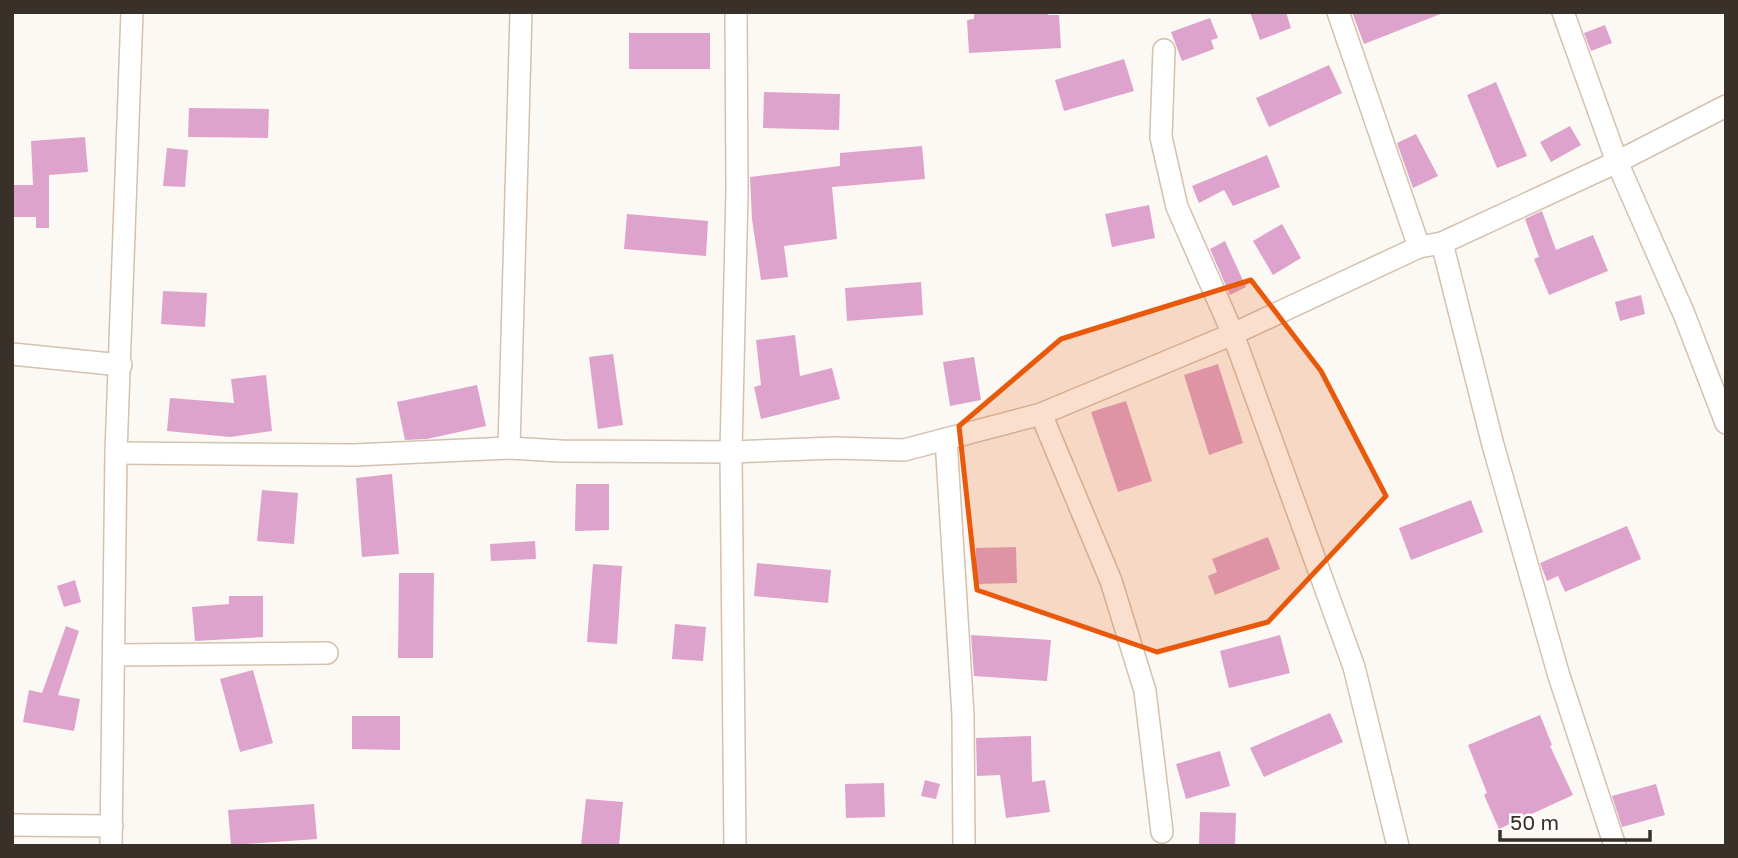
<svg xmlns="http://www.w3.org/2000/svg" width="1738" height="858" viewBox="0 0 1738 858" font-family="'Golos Text',sans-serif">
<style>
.building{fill:#dea3cc}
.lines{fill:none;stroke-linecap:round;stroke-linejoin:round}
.street-casing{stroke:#d4c1ae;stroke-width:24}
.street{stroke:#fff;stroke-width:21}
.marked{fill:#e8590c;fill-opacity:0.2;stroke:#e8590c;stroke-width:5;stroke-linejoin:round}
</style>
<rect width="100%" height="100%" fill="#fcf8f4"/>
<g class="building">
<path d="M 974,12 L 1048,12 L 1048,15 L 1059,15 L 1061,48 L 969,53 L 967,20 L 974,19 Z"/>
<path d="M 1250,12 L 1286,12 L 1291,28 L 1260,40 Z"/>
<path d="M 1352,12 L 1442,12 L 1443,13 L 1364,44 Z"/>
<path d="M 1210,18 L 1218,38 L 1211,40 L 1214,49 L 1182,61 L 1171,32 Z"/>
<path d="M 1605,25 L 1612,43 L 1591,51 L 1584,33 Z"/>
<rect x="629" y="33" width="81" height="36"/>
<path d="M 1124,59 L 1134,91 L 1064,111 L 1055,80 Z"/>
<path d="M 1329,65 L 1342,93 L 1269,127 L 1256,98 Z"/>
<path d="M 1496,82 L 1527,156 L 1497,168 L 1467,95 Z"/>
<path d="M 764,92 L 840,94 L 839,130 L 763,128 Z"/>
<path d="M 189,108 L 269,109 L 268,138 L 188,137 Z"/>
<path d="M 1570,126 L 1581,145 L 1551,162 L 1540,142 Z"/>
<path d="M 1416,134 L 1438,176 L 1413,188 L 1397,143 Z"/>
<path d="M 85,137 L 88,172 L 49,175 L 49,228 L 36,228 L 36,217 L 12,217 L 12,185 L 33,185 L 31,141 Z"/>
<path d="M 922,146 L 925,179 L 832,187 L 837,239 L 784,246 L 788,277 L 761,280 L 752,219 L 750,177 L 840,166 L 840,153 Z"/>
<path d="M 167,148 L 188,150 L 185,187 L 163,186 Z"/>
<path d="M 1267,155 L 1280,187 L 1233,206 L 1224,190 L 1199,203 L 1192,186 Z"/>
<path d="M 1149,205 L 1155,238 L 1112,247 L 1105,214 Z"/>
<path d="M 1542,211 L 1556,250 L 1593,235 L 1608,271 L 1549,295 L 1534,259 L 1539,257 L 1525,219 Z"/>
<path d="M 627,214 L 708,221 L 706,256 L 624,249 Z"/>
<path d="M 1282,224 L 1301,258 L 1273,275 L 1253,241 Z"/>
<path d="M 1225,241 L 1246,287 L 1230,295 L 1210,249 Z"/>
<path d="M 921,282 L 923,315 L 847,321 L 845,288 Z"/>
<path d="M 163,291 L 207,293 L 205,327 L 161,324 Z"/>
<path d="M 1641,295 L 1645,314 L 1620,321 L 1615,302 Z"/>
<path d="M 795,335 L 800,376 L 832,368 L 840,399 L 761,419 L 754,387 L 761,385 L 756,340 Z"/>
<path d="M 613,354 L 623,425 L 598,429 L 589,357 Z"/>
<path d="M 974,357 L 981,400 L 950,406 L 943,362 Z"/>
<path d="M 1218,364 L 1243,443 L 1209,455 L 1184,375 Z"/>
<path d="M 266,375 L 272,431 L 230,437 L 167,431 L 170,398 L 234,403 L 231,379 Z"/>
<path d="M 477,385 L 486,426 L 427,439 L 405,440 L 397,402 Z"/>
<path d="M 1126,401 L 1152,481 L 1118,492 L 1091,412 Z"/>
<path d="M 392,474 L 399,554 L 362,557 L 356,478 Z"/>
<path d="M 576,484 L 609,484 L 609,530 L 575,531 Z"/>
<path d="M 262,490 L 298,493 L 294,544 L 257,541 Z"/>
<path d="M 1471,500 L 1483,532 L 1411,560 L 1399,528 Z"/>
<path d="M 1627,526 L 1641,559 L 1565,592 L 1558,576 L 1547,581 L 1540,563 Z"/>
<path d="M 1268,537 L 1280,569 L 1215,595 L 1208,576 L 1217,572 L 1212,559 Z"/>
<path d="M 535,541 L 536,559 L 491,561 L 490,544 Z"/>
<path d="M 1016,547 L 1017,583 L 976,584 L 976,548 Z"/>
<path d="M 757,563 L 831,570 L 828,603 L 754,596 Z"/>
<path d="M 593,564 L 622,566 L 617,644 L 587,642 Z"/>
<path d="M 399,573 L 434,573 L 433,658 L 398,658 Z"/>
<path d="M 75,580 L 81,602 L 64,607 L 57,586 Z"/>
<path d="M 229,596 L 263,596 L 263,637 L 195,641 L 192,607 L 229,604 Z"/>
<path d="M 675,624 L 706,627 L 703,661 L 672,659 Z"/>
<path d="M 66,626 L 79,631 L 58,695 L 80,699 L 74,731 L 23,722 L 29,690 L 42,693 Z"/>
<path d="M 971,635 L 1051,640 L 1047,681 L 974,676 Z"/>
<path d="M 1280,635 L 1290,673 L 1229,688 L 1220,651 Z"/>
<path d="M 253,670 L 273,743 L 240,752 L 220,679 Z"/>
<path d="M 1330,713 L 1343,742 L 1264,777 L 1250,748 Z"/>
<path d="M 1540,715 L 1552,745 L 1550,746 L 1573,795 L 1499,829 L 1484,795 L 1487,793 L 1468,745 Z"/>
<path d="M 352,716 L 400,716 L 400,750 L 352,749 Z"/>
<path d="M 1031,736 L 1032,782 L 1045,780 L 1050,812 L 1006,818 L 1000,775 L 977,776 L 976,738 Z"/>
<path d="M 1220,751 L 1230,786 L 1186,799 L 1176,764 Z"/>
<path d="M 925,780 L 940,784 L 936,799 L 921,796 Z"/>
<path d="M 884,783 L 885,817 L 846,818 L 845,784 Z"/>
<path d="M 1656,784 L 1665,815 L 1622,827 L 1612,796 Z"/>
<path d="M 586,799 L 623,802 L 619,846 L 581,846 Z"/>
<path d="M 314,804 L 317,839 L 231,845 L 228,810 Z"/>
<path d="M 1200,812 L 1236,813 L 1235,846 L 1199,846 Z"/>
</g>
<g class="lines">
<defs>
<g id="street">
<path d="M 1338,12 L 1419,247"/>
<path d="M 1563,12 L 1617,162 L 1684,314 L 1726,423"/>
<path d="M 1164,50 L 1161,137 L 1177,207 L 1233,334 L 1354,667 L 1398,846"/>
<path d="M 1442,243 L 1493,445 L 1559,676 L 1615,846"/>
<path d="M 12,354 L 121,365"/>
<path d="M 1041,414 L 1111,581 L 1145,691 L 1162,832"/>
<path d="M 946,439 L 963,715 L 964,846"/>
<path d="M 509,448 L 521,12"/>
<path d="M 116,453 L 354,455 L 509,448 L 561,451 L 731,452 L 835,448 L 904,450 L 1041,414 L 1233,334 L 1419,247 L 1442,243 L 1617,162 L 1726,106"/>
<path d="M 115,655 L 327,653"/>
<path d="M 12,825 L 112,826"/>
<path d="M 111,846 L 116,453 L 132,12"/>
<path d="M 735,846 L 731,452 L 737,191 L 736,12"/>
</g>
</defs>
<use href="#street" class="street-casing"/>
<use href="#street" class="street"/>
</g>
<path class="marked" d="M 1251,280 L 1321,371 L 1386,496 L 1268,622 L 1157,652 L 977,590 L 959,426 L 1061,339 Z"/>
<rect width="1738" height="858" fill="none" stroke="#393129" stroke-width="28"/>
<path d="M1500 830v10h150v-10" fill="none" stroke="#393129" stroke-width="3.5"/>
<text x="1510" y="830" font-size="21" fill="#393129" stroke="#ffffff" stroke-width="5" paint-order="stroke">50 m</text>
</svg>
